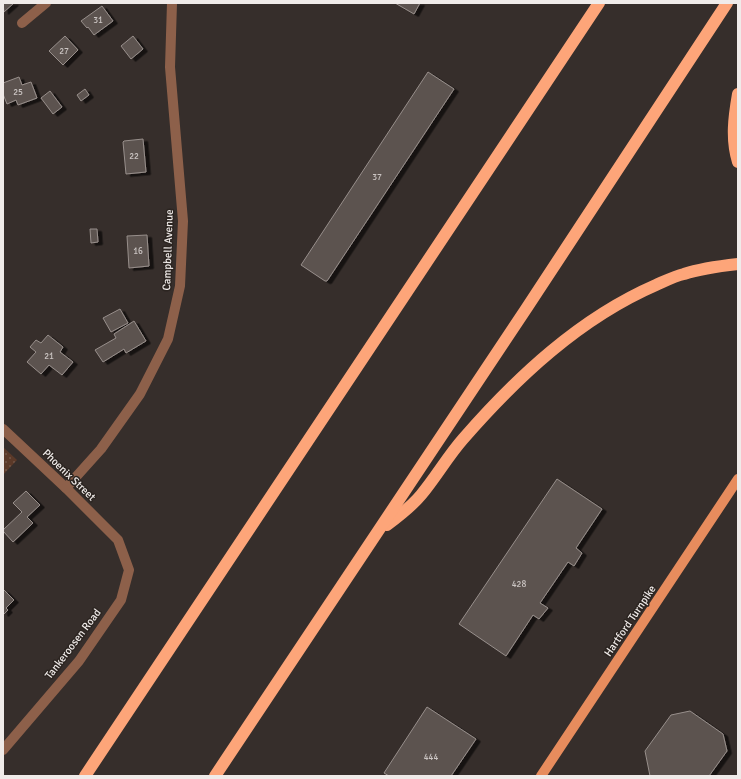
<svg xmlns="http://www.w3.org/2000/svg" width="741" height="779" viewBox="0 0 741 779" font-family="Signika,sans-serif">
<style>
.park{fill:url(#park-dots)}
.building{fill:#5b5350;stroke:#988f8b;filter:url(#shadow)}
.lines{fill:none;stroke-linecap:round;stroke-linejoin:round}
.minor{stroke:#8d604a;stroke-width:10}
.major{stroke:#e78c5d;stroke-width:10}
.highway{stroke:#fda579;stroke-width:12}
.labels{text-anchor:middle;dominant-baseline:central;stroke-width:3;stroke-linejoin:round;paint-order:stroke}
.number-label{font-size:9px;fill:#cbc5c3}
.street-label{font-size:11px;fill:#f0ebe9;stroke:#2c2521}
</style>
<defs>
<pattern id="park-dots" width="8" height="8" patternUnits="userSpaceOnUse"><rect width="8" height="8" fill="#5b3928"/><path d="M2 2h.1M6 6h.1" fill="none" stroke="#735647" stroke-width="1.8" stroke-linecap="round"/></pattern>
<filter id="shadow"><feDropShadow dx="4.5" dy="2.5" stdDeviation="0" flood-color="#0009"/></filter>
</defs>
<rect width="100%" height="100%" fill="#362e2b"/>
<path class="park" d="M 3,447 L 17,460 L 3,475 Z"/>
<g class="building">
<path d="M 3,3 L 14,3 L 4,12 Z"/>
<path d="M 395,3 L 420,3 L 414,14 Z"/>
<path d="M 102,6 L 113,21 L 94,35 L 88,27 L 87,28 L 81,21 Z"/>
<path d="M 65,36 L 78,50 L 63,65 L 49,51 Z"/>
<path d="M 133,36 L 143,49 L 131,59 L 121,46 Z"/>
<path d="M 428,72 L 454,89 L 327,281 L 325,281 L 301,265 Z"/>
<path d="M 19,77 L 22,85 L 31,82 L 37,98 L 18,105 L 16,100 L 7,104 L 3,94 L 3,83 Z"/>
<path d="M 85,89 L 89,95 L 81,101 L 77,95 Z"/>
<path d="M 50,91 L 62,107 L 53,114 L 41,98 Z"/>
<path d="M 143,139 L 146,172 L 126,174 L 123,142 L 124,141 Z"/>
<path d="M 90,229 L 97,229 L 98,242 L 91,243 Z"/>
<path d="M 147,235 L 149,266 L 129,268 L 127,236 Z"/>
<path d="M 120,309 L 128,323 L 111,332 L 103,318 Z"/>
<path d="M 134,321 L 146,341 L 126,353 L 124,349 L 103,362 L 95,350 L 116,338 L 114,334 Z"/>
<path d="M 48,335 L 63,347 L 60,352 L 73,362 L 62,375 L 49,365 L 41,374 L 27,362 L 36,352 L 30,347 L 36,340 L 41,343 Z"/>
<path d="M 557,479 L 602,509 L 576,548 L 582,553 L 574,566 L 568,562 L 540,603 L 548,608 L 539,619 L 533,615 L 506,656 L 459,624 Z"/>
<path d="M 26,491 L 40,505 L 27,517 L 33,523 L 13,542 L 3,531 L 3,530 L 22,512 L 13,503 Z"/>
<path d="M 4,590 L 14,600 L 6,608 L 8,610 L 4,614 L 3,613 L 3,591 Z"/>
<path d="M 427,707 L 476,739 L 451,776 L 389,776 L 384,773 Z"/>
<path d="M 690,711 L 723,734 L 727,751 L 709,776 L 650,776 L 645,751 L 671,715 Z"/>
</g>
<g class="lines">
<g class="minor">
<path d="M 22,23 L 46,3"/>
<path d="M 3,429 L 66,488 L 118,540 L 129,570 L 121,600 L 79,661 L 3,750"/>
<path d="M 66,488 L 101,449 L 140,394 L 168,339 L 180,286 L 183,221 L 170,67 L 172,3"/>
</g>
<path class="major" d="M 541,776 L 738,479"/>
<g class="highway">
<path d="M 738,94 C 734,117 731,139 738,162"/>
<path d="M 387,525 C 399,516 412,506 421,495 C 436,477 448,456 463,439 C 517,377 580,318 656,285 C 665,281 675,276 684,274 C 702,268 720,266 738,264"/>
<path d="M 85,776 L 599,3"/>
<path d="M 215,776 L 526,309 L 727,3"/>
</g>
</g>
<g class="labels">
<g class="number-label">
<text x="98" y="20">31</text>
<text x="64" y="51">27</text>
<text x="18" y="92">25</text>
<text x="134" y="156">22</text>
<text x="377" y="177">37</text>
<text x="138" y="251">16</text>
<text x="49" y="356">21</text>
<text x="519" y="584">428</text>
<text x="431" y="757">444</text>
</g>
<g class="street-label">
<text transform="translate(168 250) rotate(-88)">Campbell Avenue</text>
<text transform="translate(69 475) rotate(44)">Phoenix Street</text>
<text transform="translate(630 621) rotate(-56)">Hartford Turnpike</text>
<text transform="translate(73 644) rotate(-53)">Tankeroosen Road</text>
</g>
</g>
<rect width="741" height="779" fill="none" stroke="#f0ebe9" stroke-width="8"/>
</svg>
